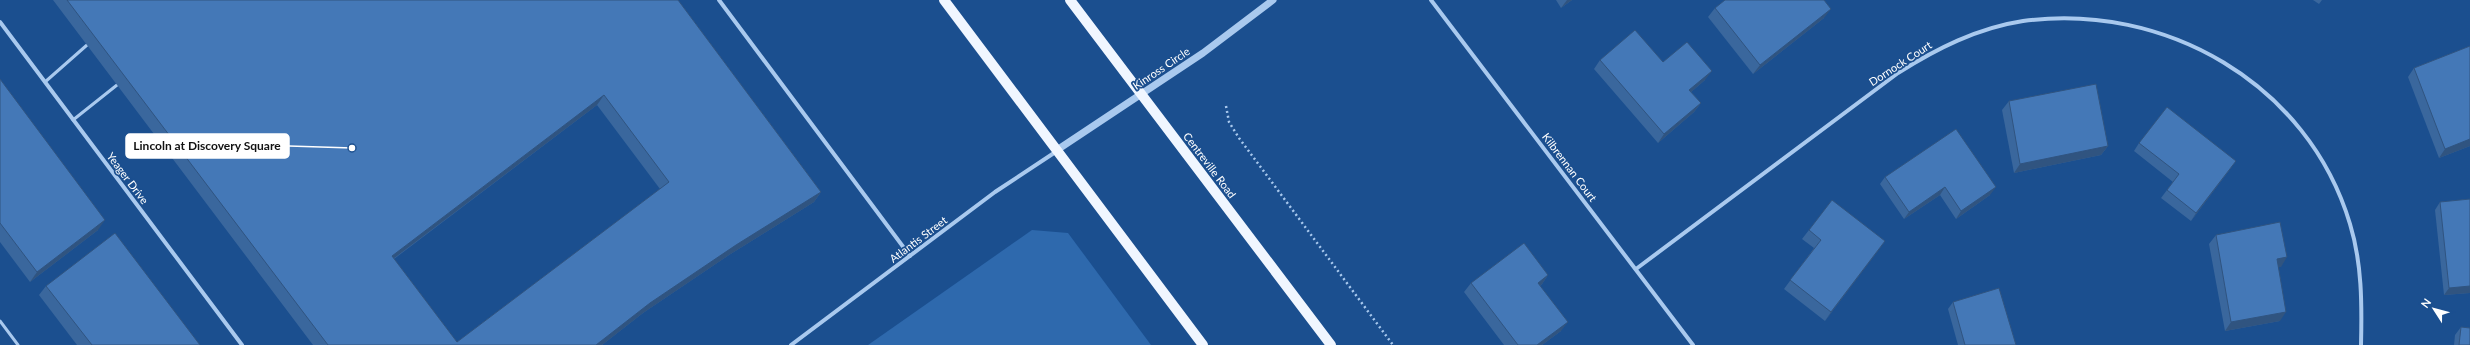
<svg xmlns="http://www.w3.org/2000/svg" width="2470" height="345" viewBox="0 0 2470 345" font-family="Lato,sans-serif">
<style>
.green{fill:#2e69ad}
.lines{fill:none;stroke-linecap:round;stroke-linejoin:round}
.path{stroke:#a9c9ee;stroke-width:2.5;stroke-dasharray:2 3;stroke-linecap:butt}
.service{stroke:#a9c9ee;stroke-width:3}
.minor{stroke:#a9c9ee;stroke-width:4}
.tertiary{stroke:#a9c9ee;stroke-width:7}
.primary{stroke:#f0f6ff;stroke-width:10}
.wall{fill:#3a679d;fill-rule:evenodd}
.shaded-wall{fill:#305480}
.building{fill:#4478b7;stroke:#305480;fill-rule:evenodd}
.labels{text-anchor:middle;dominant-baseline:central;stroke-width:3.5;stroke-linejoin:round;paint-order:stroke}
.street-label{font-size:11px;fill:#fff;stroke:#1b4f8f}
.leader{fill:none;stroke:#fff;stroke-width:1.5}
.callout-dot{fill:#fff;stroke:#1b4f8f;stroke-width:1.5}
.callout{fill:#fff;stroke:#fff;stroke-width:1.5}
.callout-label{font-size:12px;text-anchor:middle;font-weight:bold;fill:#111}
</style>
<rect width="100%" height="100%" fill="#1b4f8f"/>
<path class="green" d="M 1032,230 L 1068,233 L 1151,345 L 868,345 Z"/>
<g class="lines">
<path class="path" d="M 1226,106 L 1229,122 L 1239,138 L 1393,345"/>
<g class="service">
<path d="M 45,82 L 87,45"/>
<path d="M 73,120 L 117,85"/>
<path d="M 0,321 L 18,345"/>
</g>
<g class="minor">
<path d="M 719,0 L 910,256"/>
<path d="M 1431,0 L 1693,345"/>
<path d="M 0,22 L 242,345"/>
<path d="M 1636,269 L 1898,73 C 1936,49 1977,28 2023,21 C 2164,2 2308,83 2350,224 C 2362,263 2362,304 2361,345"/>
<path d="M 791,345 L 995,192 L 1057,151"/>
</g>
<path class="tertiary" d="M 1057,150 L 1203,53 L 1273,0"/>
<g class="primary">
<path d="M 944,0 L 1203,345"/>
<path d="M 1070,0 L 1331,345"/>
</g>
</g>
<g class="wall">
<path d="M 53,0 L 678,0 L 821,192 L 814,202 L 729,255 L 643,313 L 602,345 L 313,345 ZM 597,105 L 660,189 L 457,342 L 394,259 Z"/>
<path d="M 1556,0 L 1572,0 L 1561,8 Z"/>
<path d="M 2313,0 L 2322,0 L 2319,4 Z"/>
<path d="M 1715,8 L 1824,18 L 1753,74 L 1708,17 Z"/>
<path d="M 2470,46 L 2470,146 L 2439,158 L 2408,77 L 2414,68 Z"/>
<path d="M 1600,60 L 1663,62 L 1705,80 L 1691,92 L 1701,103 L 1694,112 L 1658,143 L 1594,69 Z"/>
<path d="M 0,79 L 98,230 L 30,282 L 0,242 Z"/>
<path d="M 2009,101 L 2108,146 L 2101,155 L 2014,173 L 2002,110 Z"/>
<path d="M 2139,143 L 2231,168 L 2191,221 L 2161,198 L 2173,182 L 2134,151 Z"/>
<path d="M 1885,177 L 1990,195 L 1956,219 L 1940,195 L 1904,219 L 1880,184 Z"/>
<path d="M 2470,199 L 2470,293 L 2444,295 L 2435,210 L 2440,202 Z"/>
<path d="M 1809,230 L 1885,241 L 1825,321 L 1784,289 L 1814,248 L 1802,239 Z"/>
<path d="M 2216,235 L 2281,267 L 2278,267 L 2280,321 L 2225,331 L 2209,244 Z"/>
<path d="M 1548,275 L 1542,284 L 1540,286 L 1561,331 L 1542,345 L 1504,345 L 1464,292 L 1471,283 Z"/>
<path d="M 46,286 L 200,345 L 77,345 L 39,295 Z"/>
<path d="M 1953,302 L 2016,345 L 1958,345 L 1948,309 Z"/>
<path d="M 2461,327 L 2470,345 L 2454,345 L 2455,335 Z"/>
</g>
<g class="shaded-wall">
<path d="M 1567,0 L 1572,0 L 1561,8 Z"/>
<path d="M 1831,9 L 1824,18 L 1753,74 L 1760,65 Z"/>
<path d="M 1712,71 L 1705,80 L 1683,99 L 1689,90 Z"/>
<path d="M 604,95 L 597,105 L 385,265 L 392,256 Z"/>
<path d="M 1701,103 L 1694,112 L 1658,143 L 1664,134 Z"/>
<path d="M 2470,139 L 2470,146 L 2439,158 L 2445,149 Z"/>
<path d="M 2108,146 L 2101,155 L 2014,173 L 2020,164 Z"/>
<path d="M 2236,161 L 2231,168 L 2191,221 L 2196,213 Z"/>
<path d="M 1945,187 L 1940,195 L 1904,219 L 1909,212 Z"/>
<path d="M 1996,187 L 1990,195 L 1956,219 L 1961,211 Z"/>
<path d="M 821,192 L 814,202 L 729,255 L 643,313 L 602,345 L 596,345 L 650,303 L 736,245 Z"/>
<path d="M 105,220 L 98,230 L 30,282 L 37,272 Z"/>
<path d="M 1885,241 L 1879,250 L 1825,321 L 1831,312 Z"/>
<path d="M 2287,257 L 2281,267 L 2270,268 L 2277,259 Z"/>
<path d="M 1548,275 L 1542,284 L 1532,292 L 1538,283 Z"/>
<path d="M 2470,286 L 2470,293 L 2444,295 L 2449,288 Z"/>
<path d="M 2286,312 L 2280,321 L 2225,331 L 2231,322 Z"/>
<path d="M 1568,322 L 1561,331 L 1542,345 L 1537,345 Z"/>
</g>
<g class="building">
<path d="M 67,0 L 678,0 L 821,192 L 736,245 L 650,303 L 596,345 L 328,345 ZM 604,95 L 669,182 L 457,342 L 392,256 Z"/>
<path d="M 1725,0 L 1824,0 L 1831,9 L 1760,65 L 1715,8 Z"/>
<path d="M 1635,30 L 1663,62 L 1687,42 L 1712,71 L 1689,90 L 1701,103 L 1664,134 L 1600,60 Z"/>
<path d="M 2470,46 L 2470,139 L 2445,149 L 2414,68 Z"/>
<path d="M 0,79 L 105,220 L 37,272 L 0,223 Z"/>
<path d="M 2096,84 L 2108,146 L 2020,164 L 2009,101 Z"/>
<path d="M 2167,107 L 2236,161 L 2196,213 L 2167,190 L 2179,174 L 2139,143 Z"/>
<path d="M 1956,129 L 1996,187 L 1961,211 L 1945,187 L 1909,212 L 1885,177 Z"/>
<path d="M 2470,199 L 2470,286 L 2449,288 L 2440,202 Z"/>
<path d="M 1832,200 L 1885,241 L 1831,312 L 1790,280 L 1821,240 L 1809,230 Z"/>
<path d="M 2280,222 L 2287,257 L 2277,259 L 2286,312 L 2231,322 L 2216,235 Z"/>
<path d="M 115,233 L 200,345 L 92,345 L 46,286 Z"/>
<path d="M 1524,243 L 1548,275 L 1538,283 L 1568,322 L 1537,345 L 1518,345 L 1471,283 Z"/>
<path d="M 1999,288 L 2016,345 L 1965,345 L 1953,302 Z"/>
<path d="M 2461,327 L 2470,328 L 2470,345 L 2459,345 Z"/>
</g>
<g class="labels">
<g class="street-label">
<text transform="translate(1900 63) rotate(-33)">Dornock Court</text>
<text transform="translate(1161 68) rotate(-34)">Kinross Circle</text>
<text transform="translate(1210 165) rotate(53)">Centreville Road</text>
<text transform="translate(1570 167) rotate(53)">Kilbrennan Court</text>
<text transform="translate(128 178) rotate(53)">Yeager Drive</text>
<text transform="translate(918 239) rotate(-37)">Atlantis Street</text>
</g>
</g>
<path class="leader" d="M352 148L289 146"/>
<circle class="callout-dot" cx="352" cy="148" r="4"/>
<rect class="callout" x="126" y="134" width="163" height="24" rx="4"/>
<g class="callout-label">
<text x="207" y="150">Lincoln at Discovery Square</text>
</g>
<g transform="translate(2434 309) rotate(306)" stroke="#1b4f8f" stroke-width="3" paint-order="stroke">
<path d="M0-3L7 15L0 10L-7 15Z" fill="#ffffff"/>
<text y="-6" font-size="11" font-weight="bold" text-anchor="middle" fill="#ffffff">N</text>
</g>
</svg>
